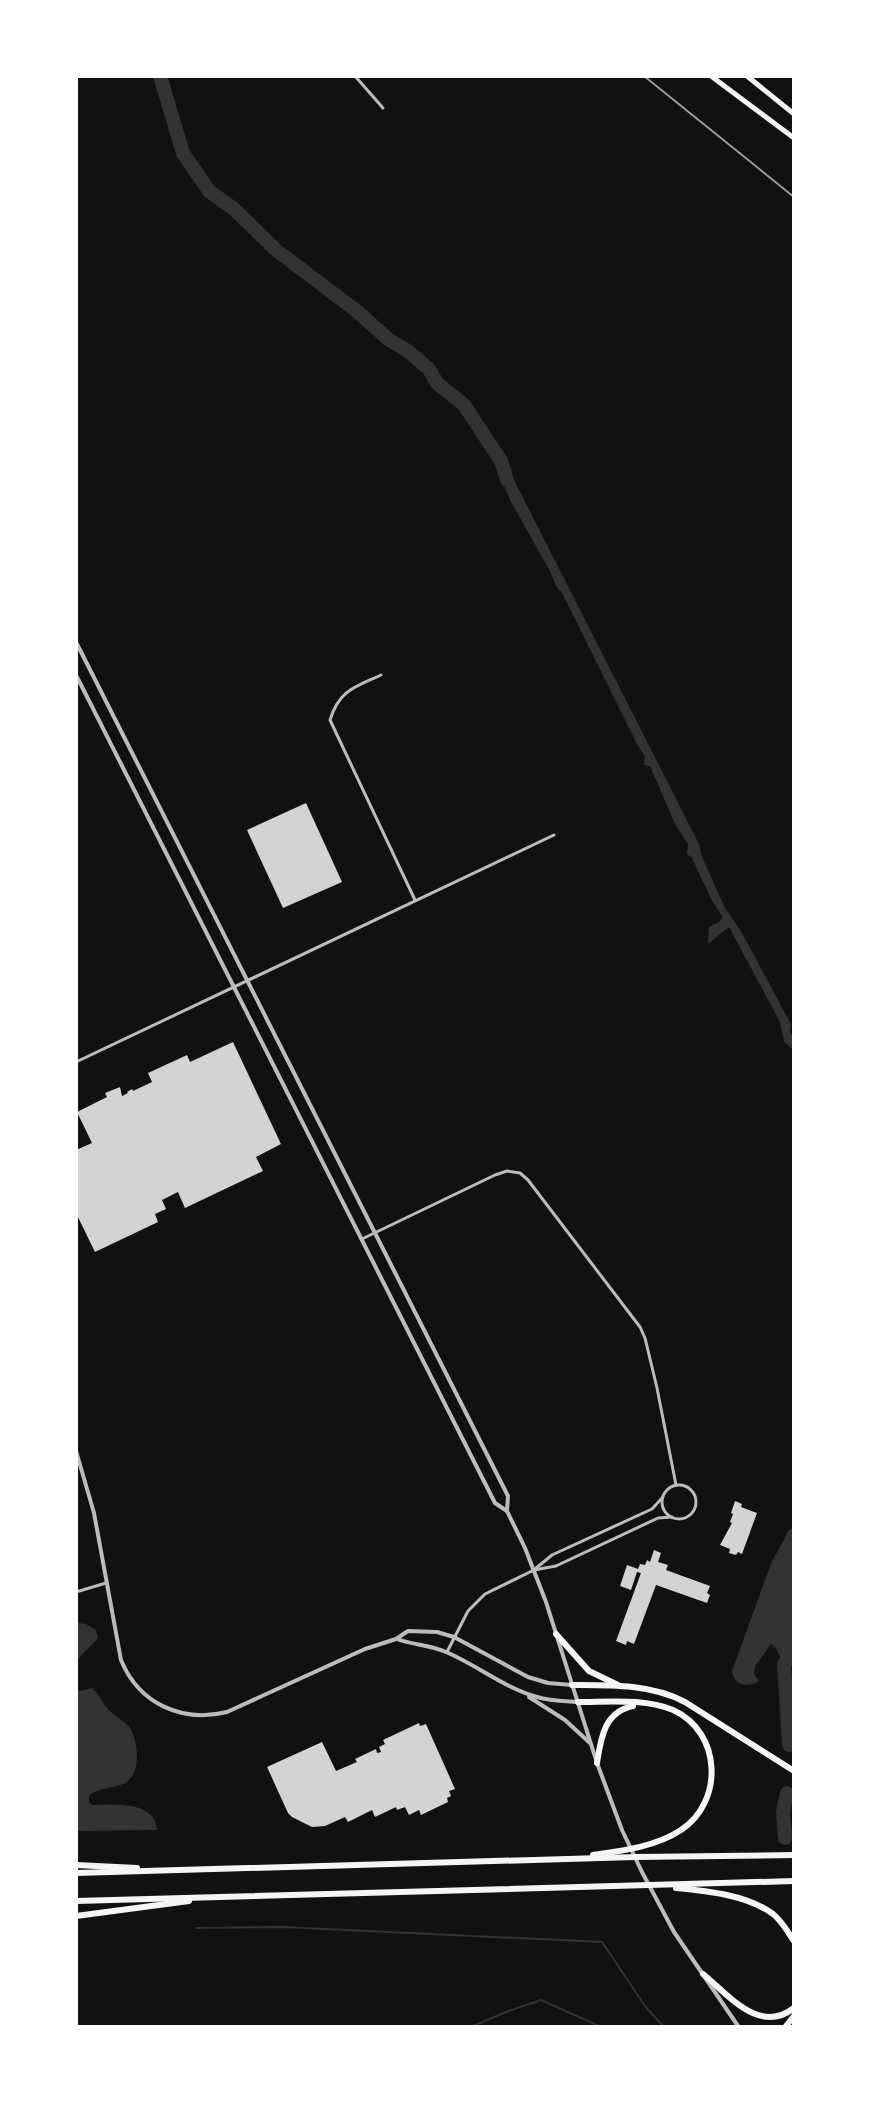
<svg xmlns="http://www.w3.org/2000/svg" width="870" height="2103" viewBox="0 0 870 2103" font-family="Poppins,sans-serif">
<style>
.water{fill:#333}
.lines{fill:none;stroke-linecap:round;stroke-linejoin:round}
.stream{stroke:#333;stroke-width:2}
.river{stroke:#333;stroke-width:14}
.building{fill:#d3d3d3}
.minor{stroke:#bcbcbc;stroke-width:3}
.tertiary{stroke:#bcbcbc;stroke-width:4}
.trunk{stroke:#f5f5f5;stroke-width:5}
.motorway{stroke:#f5f5f5;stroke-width:6}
.rail{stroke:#9a9a9a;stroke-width:2}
</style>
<rect width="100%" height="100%" fill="#111"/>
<g class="water">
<path d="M 502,460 L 509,470 L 699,844 L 702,857 L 725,908 L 742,933 L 791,1024 L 790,1032 L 793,1036 L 793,1050 L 784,1041 L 780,1022 L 729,927 L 708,944 L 709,927 L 719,922 L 723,917 L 712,901 L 692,858 L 687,854 L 688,844 L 675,824 L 650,766 L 644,765 L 645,757 L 638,746 L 562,593 L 556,586 L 550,571 L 510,500 L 499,473 Z"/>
<path d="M 784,1540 L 793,1541 L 793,1665 L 784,1664 L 775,1647 L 771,1644 L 755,1666 L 754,1674 L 759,1681 C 748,1688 734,1686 732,1671 L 772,1561 Z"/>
<path d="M 77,1623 L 86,1624 L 96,1630 L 98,1638 C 91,1647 82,1652 77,1662 Z"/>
<path d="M 77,1686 L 79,1691 L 92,1688 C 100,1694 102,1703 109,1710 C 114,1716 125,1721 130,1728 C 138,1741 141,1770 128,1781 C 116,1790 99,1786 89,1796 L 89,1802 L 93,1805 C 114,1804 156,1801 157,1830 L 77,1831 Z"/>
</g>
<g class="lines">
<g class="stream">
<path d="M 197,1928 L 283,1927 L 602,1942 L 645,2006 L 663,2026"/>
<path d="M 473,2026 L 506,2012 L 541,2000 L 599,2026"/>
</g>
<g class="river">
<path d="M 160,76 L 183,153 L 209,191 L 234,209 L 276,250 L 358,312 L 388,339 L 408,351 L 429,369 L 437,383 L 464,405 L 501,461 L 507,480"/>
<path d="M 794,1535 L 791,1540 L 794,1550"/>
<path d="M 789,1745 L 784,1664 L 793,1654 L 794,1637"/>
<path d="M 785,1838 L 783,1812 L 787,1793"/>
</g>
</g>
<g class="building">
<path d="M 306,803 L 342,882 L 283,908 L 247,830 Z"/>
<path d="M 233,1042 L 281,1144 L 256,1157 L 263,1171 L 185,1208 L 178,1192 L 162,1200 L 166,1209 L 155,1214 L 158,1222 L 95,1252 L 76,1213 L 76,1150 L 92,1143 L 77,1112 L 107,1097 L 105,1093 L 120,1087 L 122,1096 L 128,1093 L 127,1092 L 132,1089 L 133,1091 L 152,1082 L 148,1073 L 187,1055 L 190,1062 Z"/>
<path d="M 735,1501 L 742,1504 L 741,1507 L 757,1513 L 742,1554 L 738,1552 L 736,1555 L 729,1553 L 730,1549 L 720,1545 L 732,1523 L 730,1522 L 733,1514 L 731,1513 Z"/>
<path d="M 654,1550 L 661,1553 L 658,1562 L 668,1565 L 666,1570 L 710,1586 L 707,1593 L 710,1595 L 707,1603 L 656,1585 L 634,1644 L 627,1641 L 626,1645 L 616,1641 L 641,1573 L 637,1572 L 631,1590 L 620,1586 L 627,1565 L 638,1569 L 640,1564 L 645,1565 L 647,1560 L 650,1562 Z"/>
<path d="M 419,1723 L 420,1726 L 426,1724 L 455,1789 L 449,1791 L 451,1796 L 447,1798 L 448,1802 L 421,1815 L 419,1810 L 409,1815 L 405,1807 L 397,1810 L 396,1807 L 375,1817 L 372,1810 L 348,1822 L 345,1817 L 325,1826 L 312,1827 L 292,1817 L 288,1813 L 267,1767 L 322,1742 L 336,1771 L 357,1762 L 355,1759 L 376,1749 L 377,1753 L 381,1752 L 379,1747 L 385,1744 L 383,1740 Z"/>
</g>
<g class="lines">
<g class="minor">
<path d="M 355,76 L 383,108"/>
<path d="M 381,675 C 355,687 339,690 330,720 L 415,900"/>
<path d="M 76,1062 L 554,835"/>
<path d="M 362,1239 L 495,1175 L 507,1171 L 520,1173 L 528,1180 L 640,1327 L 645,1338 L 657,1388 L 676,1485"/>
<circle cx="679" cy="1502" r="17"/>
<path d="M 535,1569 L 552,1555 L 652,1509 L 663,1497"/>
<path d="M 76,1592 L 106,1583"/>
<path d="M 447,1652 L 468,1611 L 485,1594 L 534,1570 L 556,1566 L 658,1518 L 672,1517"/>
</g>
<g class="tertiary">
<path d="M 76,642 L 508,1496 L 507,1511 L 525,1548 L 546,1602 L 597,1763 L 622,1830 L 642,1872 L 674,1932 L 738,2026"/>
<path d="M 76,675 L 495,1503 L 507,1511"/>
<path d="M 76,1451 L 94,1513 L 121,1660 C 139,1704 182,1723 227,1712 L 365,1649 L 396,1639 L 408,1631 L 437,1632 L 454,1637 L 528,1677 L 548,1683 L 572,1685"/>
<path d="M 397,1639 C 413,1645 430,1645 446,1652 C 477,1665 504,1688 537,1697 C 550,1701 564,1701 578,1702"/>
<path d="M 529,1697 L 565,1720 L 590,1743"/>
</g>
<g class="trunk">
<path d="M 711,76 L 794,138"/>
<path d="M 747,76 L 794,114"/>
</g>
<g class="motorway">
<path d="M 556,1634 L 589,1671 L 618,1685"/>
<path d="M 572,1685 C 610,1685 651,1684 685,1702 L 794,1771"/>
<path d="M 578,1702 C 608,1702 645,1698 673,1710 C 722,1732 724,1802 681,1830 C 655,1847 622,1851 593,1855"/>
<path d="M 597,1763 C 601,1738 604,1712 633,1706"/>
<path d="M 76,1865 L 137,1868"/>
<path d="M 76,1873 L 635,1857 L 794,1855"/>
<path d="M 676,1888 C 708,1891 747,1895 773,1914 C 782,1921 787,1931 794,1941"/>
<path d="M 76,1901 L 794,1881"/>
<path d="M 76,1916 L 189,1901"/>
<path d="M 703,1974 C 729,1995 759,2035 794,2008"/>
<path d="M 786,2026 L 794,2016"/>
</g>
<path class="rail" d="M 644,76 L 794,197"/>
</g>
<rect width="870" height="2103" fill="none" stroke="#ffffff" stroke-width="156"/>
</svg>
